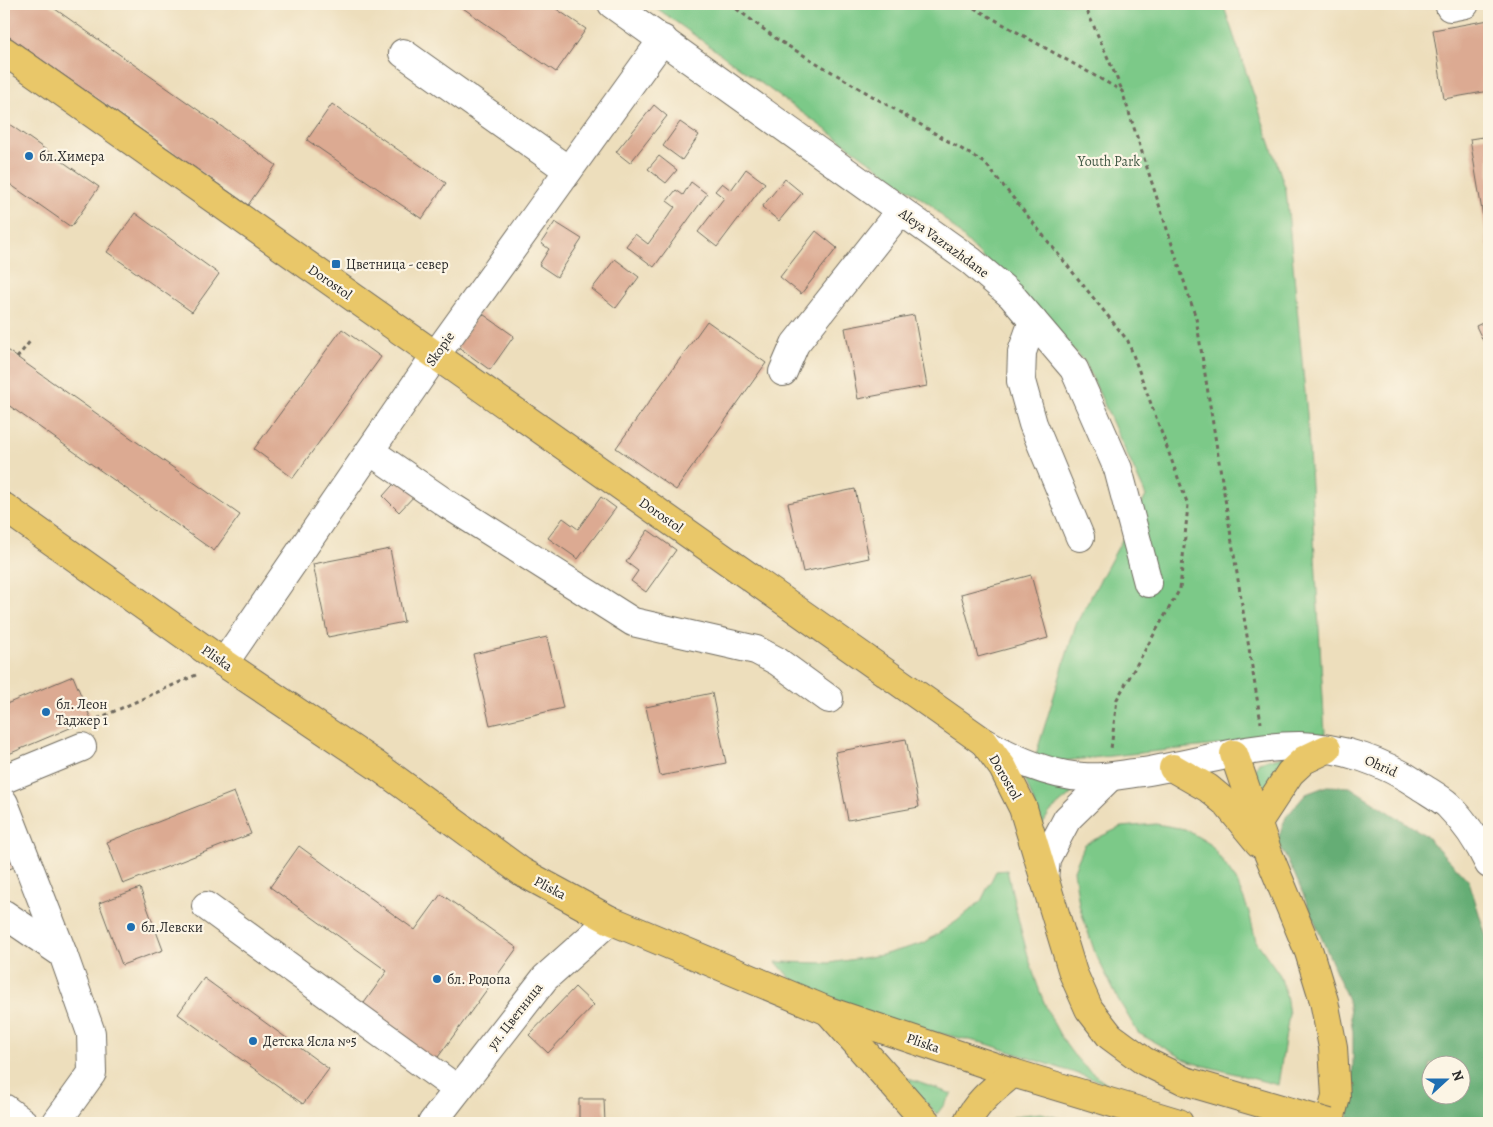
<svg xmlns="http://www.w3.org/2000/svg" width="1493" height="1127" viewBox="0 0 1493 1127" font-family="Alegreya,serif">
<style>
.green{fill:#7cc988;stroke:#547a5a}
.forest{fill:#65ad74;stroke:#486c50;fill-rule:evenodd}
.building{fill:#dcaa92}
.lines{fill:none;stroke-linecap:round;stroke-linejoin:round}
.minor-casing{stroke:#6f6a5e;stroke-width:30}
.major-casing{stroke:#6f6a5e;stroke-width:30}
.path{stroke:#6f6a5e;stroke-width:3;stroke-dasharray:4 4;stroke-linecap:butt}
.minor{stroke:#fff;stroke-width:28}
.major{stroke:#e9c769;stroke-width:28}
.major-bridge-casing{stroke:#6f6a5e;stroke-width:30;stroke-linecap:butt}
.major-bridge{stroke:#e9c769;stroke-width:28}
.poi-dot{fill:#1f6fb2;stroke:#fcf5e5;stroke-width:2}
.labels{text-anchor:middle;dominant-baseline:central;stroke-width:4.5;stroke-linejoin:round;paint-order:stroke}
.poi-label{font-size:14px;fill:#2b2b2b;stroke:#fcf5e5;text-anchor:start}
.park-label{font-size:14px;fill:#435a47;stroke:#fcf5e5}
.street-label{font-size:14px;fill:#2b2b2b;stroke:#fcf5e5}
</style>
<rect width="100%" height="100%" fill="#fcf5e5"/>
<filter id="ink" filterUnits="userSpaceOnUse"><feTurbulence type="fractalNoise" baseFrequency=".02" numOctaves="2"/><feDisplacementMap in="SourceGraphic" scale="10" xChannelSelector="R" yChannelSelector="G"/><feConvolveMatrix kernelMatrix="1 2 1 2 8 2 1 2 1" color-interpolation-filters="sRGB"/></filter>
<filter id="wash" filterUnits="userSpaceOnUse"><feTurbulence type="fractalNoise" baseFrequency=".0096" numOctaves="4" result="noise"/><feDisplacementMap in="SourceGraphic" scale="20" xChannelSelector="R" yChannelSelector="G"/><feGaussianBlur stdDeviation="1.12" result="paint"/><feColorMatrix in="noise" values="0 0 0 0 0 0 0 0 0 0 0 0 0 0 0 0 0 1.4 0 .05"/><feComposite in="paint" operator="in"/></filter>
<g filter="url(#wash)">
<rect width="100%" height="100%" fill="#eddebc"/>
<g class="green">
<path d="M 651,4 L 1223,4 L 1286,190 L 1307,414 L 1325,734 L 1033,764 L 1076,624 L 1146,496 L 1085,362 L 932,206 Z"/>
<path d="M 1295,753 L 1263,797 L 1255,769 L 1259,762 Z"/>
<path d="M 1024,776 L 1068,788 L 1074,792 L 1050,812 L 1042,825 Z"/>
<path d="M 1156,824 L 1185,829 L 1210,844 L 1236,880 L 1249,912 L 1256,941 L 1280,975 L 1286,995 L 1289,1014 L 1278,1085 L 1190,1062 L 1138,1033 L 1118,999 L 1095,953 L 1079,905 L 1074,870 L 1085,844 L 1121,827 Z"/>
<path d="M 1007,870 C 1020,927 1039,1021 1081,1063 C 1088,1071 1099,1077 1108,1084 L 987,1044 L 879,1020 L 790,978 L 776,962 L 829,963 L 882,955 L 924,943 L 957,921 L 981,901 L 996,871 Z"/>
<path d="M 897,1075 L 952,1094 L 937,1114 Z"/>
<path d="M 1041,1113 L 1077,1123 L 1009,1123 L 1014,1116 Z"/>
</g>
<path class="forest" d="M 1327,786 L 1350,787 L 1425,835 L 1469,881 L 1489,946 L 1489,1123 L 1365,1123 L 1348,1117 L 1353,1066 L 1353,1032 L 1348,1000 L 1294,873 L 1277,841 L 1286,817 L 1306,794 ZM 1430,1064 L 1460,1064 L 1460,1094 L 1430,1094 Z"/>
<g id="blocks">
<g class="building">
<path d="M 4,4 L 48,4 L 276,165 L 248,205 L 4,33 Z"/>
<path d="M 457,4 L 549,4 L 586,29 L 556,72 Z"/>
<path d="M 1489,20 L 1489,91 L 1444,99 L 1433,30 Z"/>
<path d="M 332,104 L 446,183 L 422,219 L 307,140 Z"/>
<path d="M 654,105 L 667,116 L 630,163 L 616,152 Z"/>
<path d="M 680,122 L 699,135 L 682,160 L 663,146 Z"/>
<path d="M 9,124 L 99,187 L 71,227 L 4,180 L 4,131 Z"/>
<path d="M 1489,136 L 1489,247 L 1488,247 L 1470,139 Z"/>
<path d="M 659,156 L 677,170 L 666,183 L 648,169 Z"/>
<path d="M 746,169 L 765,183 L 717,247 L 698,232 L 724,198 L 715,191 L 722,183 L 731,190 Z"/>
<path d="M 785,179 L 802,193 L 779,221 L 762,207 Z"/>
<path d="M 691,182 L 707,194 L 654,267 L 626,246 L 635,234 L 648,244 L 675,207 L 667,201 L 676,190 L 683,195 Z"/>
<path d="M 135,213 L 219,274 L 192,312 L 107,252 Z"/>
<path d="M 555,222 L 582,239 L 557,277 L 539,265 L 549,249 L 541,243 Z"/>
<path d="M 816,231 L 837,248 L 801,294 L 780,277 Z"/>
<path d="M 615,259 L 639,277 L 616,308 L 592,289 Z"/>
<path d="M 480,312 L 514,336 L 490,370 L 457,346 Z"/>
<path d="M 914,315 L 927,386 L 858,399 L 845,328 Z"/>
<path d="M 1489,320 L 1489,353 L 1476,326 Z"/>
<path d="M 707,321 L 766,363 L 676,490 L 616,448 Z"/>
<path d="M 342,329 L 381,357 L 293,478 L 254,449 Z"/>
<path d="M 4,348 L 240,515 L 214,551 L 4,402 Z"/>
<path d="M 400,477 L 417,493 L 399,512 L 383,496 Z"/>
<path d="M 855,489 L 869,558 L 803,572 L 788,503 Z"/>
<path d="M 601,497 L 616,508 L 578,559 L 548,538 L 563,518 L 578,529 Z"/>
<path d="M 648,530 L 676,550 L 646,592 L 631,581 L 638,571 L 626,562 Z"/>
<path d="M 390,549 L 404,622 L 328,637 L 313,564 Z"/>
<path d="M 1031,575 L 1048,638 L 978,657 L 961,594 Z"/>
<path d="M 547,637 L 563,708 L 490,725 L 473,654 Z"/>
<path d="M 73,676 L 91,719 L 4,756 L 4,705 Z"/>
<path d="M 712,693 L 726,763 L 660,776 L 646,707 Z"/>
<path d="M 906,739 L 919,807 L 848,820 L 835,752 Z"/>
<path d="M 234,792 L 251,834 L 123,884 L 107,842 Z"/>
<path d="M 4,831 L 17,866 L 4,871 Z"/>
<path d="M 299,846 L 415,930 L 441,894 L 517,948 L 433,1064 L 359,1010 L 387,971 L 270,887 Z"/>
<path d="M 140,888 L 163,950 L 122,965 L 99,903 Z"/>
<path d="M 204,978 L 329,1069 L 303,1104 L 178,1014 Z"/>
<path d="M 575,987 L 594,1005 L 548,1053 L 529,1035 Z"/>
<path d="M 579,1099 L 604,1099 L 605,1123 L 579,1123 Z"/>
</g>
</g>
</g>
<g filter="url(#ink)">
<use href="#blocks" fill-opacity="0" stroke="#6f6a5e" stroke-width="1"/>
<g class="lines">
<defs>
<g id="minor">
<path d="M 612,4 L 971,261 L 1011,295 L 1074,369 L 1118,469 L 1148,583"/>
<path d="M 1450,7 L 1465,4"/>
<path d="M 403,53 L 568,170"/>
<path d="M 1033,321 L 1022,352 L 1021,381 L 1033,424 L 1080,537"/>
<path d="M 783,372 L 795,344 L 900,211"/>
<path d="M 370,451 L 447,504 L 633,622 L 756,650 L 777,661 L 829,699"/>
<path d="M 224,663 L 435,356 L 663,39"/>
<path d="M 984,742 C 1014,759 1048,775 1083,777 C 1103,779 1123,774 1143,772 C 1195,764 1247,746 1299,746 C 1342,747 1385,762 1420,786 C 1429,792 1440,798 1448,805 C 1465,822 1479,843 1489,864"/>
<path d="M 4,779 L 82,747"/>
<path d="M 4,803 L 63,954 L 91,1033 L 92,1073 L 56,1123"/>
<path d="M 1044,879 L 1046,859 L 1067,819 L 1110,777"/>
<path d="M 206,906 L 457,1089"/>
<path d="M 4,914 L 63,954"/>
<path d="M 4,1108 L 24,1123"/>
<path d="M 432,1123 L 545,978 L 610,920"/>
</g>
<g id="major">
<path d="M 4,51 L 984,742 L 1003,768 L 1023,808 L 1073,973 L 1089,1009 L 1110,1036 L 1144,1061 L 1185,1081"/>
<path d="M 4,507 L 224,663 L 376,765 L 522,872 L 610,920 L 828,1011 L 1013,1073 L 1179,1123"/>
<path d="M 1234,754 L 1268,853 L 1309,952 L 1324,1001 L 1333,1047 L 1336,1097 L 1329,1123"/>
<path d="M 1173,768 L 1208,788 L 1226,803 L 1259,843"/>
<path d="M 1258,822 L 1290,773 L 1304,760 L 1327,749"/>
<path d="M 829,1012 L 927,1123"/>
<path d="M 967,1123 C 976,1102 995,1088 1013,1073"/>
</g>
</defs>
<use href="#minor" class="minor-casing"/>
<use href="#major" class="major-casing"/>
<g class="path">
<path d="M 730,4 L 778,40 L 985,163 L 1128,341 L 1188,505 L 1180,589 L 1117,699 L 1111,749"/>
<path d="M 967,4 L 1122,91 L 1196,318 L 1261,723"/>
<path d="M 1084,4 L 1122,90"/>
<path d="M 17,358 L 31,340"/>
<path d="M 90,722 L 196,675"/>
</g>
<use href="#minor" class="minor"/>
<use href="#major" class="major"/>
<defs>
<path id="major-bridge" d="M 1185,1081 L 1329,1123"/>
</defs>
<use href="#major-bridge" class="major-bridge-casing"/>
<use href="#major-bridge" class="major-bridge"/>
</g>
</g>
<g class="poi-dot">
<circle cx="29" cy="156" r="5"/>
<rect x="331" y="259" width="10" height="10" rx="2.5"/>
<circle cx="46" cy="712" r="5"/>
<circle cx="131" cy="927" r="5"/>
<circle cx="437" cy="979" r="5"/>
<circle cx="253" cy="1041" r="5"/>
</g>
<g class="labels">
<g class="poi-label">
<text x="39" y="156">бл.Химера</text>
<text x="346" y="264">Цветница - север</text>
<text x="56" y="704">бл. Леон<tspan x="56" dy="16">Таджер 1</tspan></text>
<text x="141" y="927">бл.Левски</text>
<text x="447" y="979">бл. Родопа</text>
<text x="263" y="1041">Детска Ясла №5</text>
</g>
<g class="park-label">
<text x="1109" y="161">Youth Park</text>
</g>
<g class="street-label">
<text transform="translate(944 243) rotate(36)">Aleya Vazrazhdane</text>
<text transform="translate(330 282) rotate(35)">Dorostol</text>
<text transform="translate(440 349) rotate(-55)">Skopie</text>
<text transform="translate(661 515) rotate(35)">Dorostol</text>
<text transform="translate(217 658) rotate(35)">Pliska</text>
<text transform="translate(1381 766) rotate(24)">Ohrid</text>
<text transform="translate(1005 777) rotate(60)">Dorostol</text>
<text transform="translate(550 888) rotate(28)">Pliska</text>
<text transform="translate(515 1016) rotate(-52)">ул. Цветница</text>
<text transform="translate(923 1043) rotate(19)">Pliska</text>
</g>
</g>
<rect width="1493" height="1127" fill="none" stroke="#fcf5e5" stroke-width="20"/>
<g transform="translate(1446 1080) rotate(69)"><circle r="24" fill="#fcf5e5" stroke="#a8a49b"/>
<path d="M0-4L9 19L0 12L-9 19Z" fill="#1f6fb2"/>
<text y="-8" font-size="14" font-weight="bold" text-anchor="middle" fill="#2b2b2b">N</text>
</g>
</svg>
